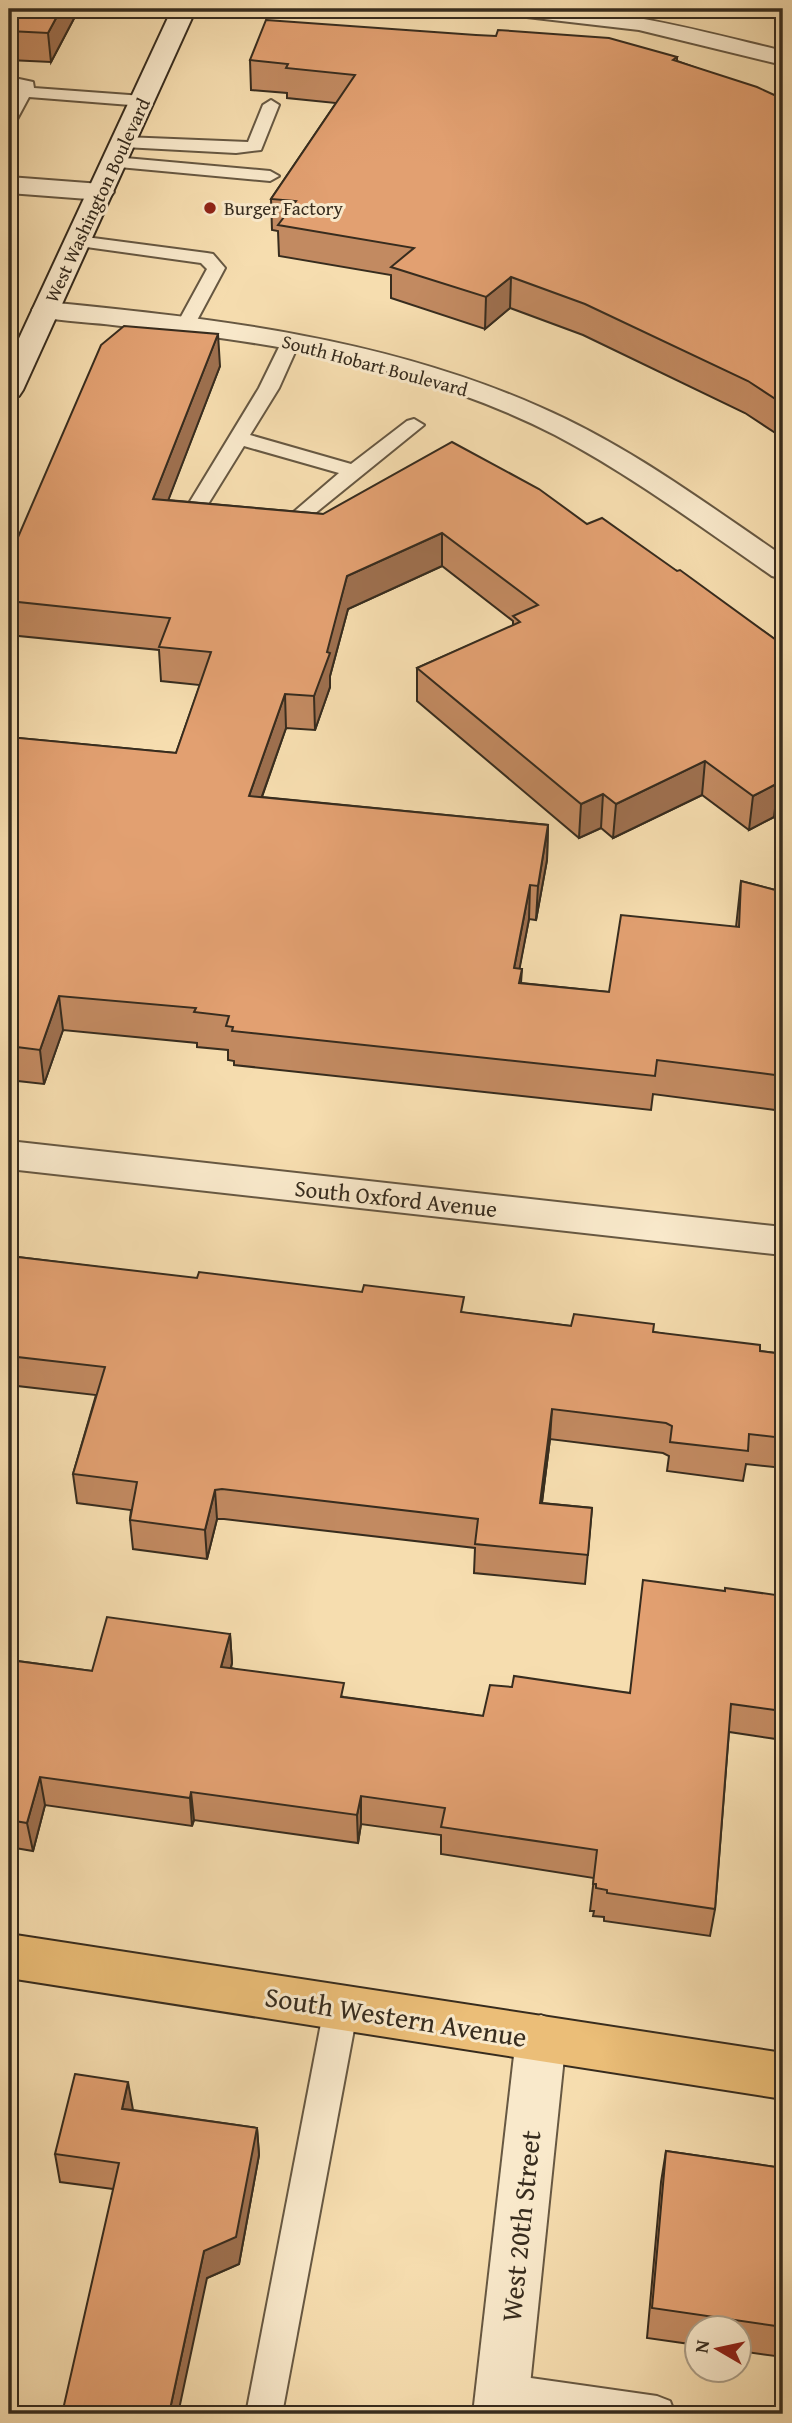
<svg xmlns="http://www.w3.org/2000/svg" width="792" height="2423" viewBox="0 0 792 2423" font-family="'Gentium Book Plus',serif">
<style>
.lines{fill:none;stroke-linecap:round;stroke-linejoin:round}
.lane-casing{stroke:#675842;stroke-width:4}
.street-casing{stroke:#675842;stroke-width:4}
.secondary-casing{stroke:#372c1e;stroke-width:4}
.primary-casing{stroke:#372c1e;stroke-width:4}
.lane{fill:#f9e9cb;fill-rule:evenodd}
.street{fill:#f9e9cb;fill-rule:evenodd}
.secondary{fill:#f9e9cb;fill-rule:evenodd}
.primary{fill:#ebbe78;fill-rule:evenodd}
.wall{fill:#c28a61;stroke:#372c1e;stroke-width:2}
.shaded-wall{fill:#9e704f;stroke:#372c1e;stroke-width:2}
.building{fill:#e2a071;stroke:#372c1e;stroke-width:2}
.poi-dot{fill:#8f2418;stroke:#f9e9cb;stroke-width:2.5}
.labels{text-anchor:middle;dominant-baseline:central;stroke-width:6;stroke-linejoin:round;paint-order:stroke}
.far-street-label{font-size:19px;fill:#372c1e;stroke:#f9e9cb}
.far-poi-label{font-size:19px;fill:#372c1e;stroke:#f9e9cb;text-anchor:start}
.street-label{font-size:23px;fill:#372c1e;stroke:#f9e9cb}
.near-street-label{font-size:28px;fill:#372c1e;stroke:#f9e9cb}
</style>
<rect width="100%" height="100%" fill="#f6ddaf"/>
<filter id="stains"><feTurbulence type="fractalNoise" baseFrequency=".00286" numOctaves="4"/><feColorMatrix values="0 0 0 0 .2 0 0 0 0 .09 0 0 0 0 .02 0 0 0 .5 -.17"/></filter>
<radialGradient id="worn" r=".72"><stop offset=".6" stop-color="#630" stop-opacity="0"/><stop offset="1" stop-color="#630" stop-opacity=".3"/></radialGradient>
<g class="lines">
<defs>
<g id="lane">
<path d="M 618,9 L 634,9 L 626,23 L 620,25 L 612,20 Z"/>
<path d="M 19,79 L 33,82 L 34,88 L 143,96 L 151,101 L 143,106 L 29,97 L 15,123 L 9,124 L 9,104 L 17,88 L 11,84 Z"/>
<path d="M 271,100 L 279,105 L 261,150 L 236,153 L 124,147 L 116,142 L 124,137 L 248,142 L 263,105 Z"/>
<path d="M 114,157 L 270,171 L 279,176 L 270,181 L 108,166 L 105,162 L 108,158 Z"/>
<path d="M 78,236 L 207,253 L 213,254 L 225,268 L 195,324 L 186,330 L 177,324 L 207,269 L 201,263 L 72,245 L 69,241 L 72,237 Z"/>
<path d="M 291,335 L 300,341 L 279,388 L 250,435 L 351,464 L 407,421 L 414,419 L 424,425 L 292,532 L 278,532 L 275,528 L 339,473 L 244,446 L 197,522 L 183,522 L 180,518 L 259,388 L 282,341 Z"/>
<path d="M 341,1993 L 353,1997 L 358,2008 L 282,2414 L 246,2414 L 324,2008 L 329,1997 Z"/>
<path d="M 502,2374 L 657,2396 L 670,2401 L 675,2414 L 530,2414 L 502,2410 L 489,2405 L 484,2392 L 489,2379 Z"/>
</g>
<g id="street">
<path d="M 506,9 C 606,4 688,28 783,51 L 783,65 L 639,30 L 518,16 L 510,14 Z"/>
<path d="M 9,177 L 101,184 L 110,187 L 114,192 L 110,197 L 101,200 L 9,193 Z"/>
<path d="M 46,302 C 214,318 384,338 540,407 C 628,445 705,503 783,556 L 783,579 L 772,576 C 701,527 631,475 555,435 C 473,393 383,367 294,350 C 236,339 178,332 121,326 C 93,322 64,322 36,316 L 32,310 L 36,304 Z"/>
<path d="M 9,1141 L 783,1227 L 783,1255 L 9,1169 Z"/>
<path d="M 541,2015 L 558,2022 L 566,2038 L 527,2414 L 473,2414 L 516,2038 L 524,2022 Z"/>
</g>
<path id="secondary" d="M 172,9 L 196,9 L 23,390 L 19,396 L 9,398 L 9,360 Z"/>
<path id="primary" d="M 9,1934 L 783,2053 L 783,2099 L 9,1978 Z"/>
</defs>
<use href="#lane" class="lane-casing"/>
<use href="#street" class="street-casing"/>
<use href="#secondary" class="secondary-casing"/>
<use href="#primary" class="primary-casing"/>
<use href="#lane" class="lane"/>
<use href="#street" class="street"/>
<use href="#secondary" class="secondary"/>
<use href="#primary" class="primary"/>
</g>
<g class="wall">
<path d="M 9,9 L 79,9 L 51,62 L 9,60 Z"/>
<path d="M 755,9 L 783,9 L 783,18 Z"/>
<path d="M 677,57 L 677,61 L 783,99 L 783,438 L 745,413 L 583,335 L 510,308 L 485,329 L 391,298 L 391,275 L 279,256 L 278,231 L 272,230 L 271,199 L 336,103 L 287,98 L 287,93 L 251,90 L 250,60 Z"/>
<path d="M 220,366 L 168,500 L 323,514 L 587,524 L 677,571 L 783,645 L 783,824 L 774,817 L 749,830 L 702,795 L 613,838 L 601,828 L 579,838 L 417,701 L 417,668 L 513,626 L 513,621 L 442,566 L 348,609 L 330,676 L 330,687 L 315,730 L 286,728 L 262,797 L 548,825 L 547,860 L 536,920 L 529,919 L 519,969 L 522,969 L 521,983 L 609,992 L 736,927 L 741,881 L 783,892 L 783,1111 L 653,1094 L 651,1110 L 234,1065 L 234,1061 L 228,1060 L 228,1050 L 197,1047 L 197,1043 L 63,1030 L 44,1084 L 9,1080 L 9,737 L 176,753 L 200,685 L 161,681 L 159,650 L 9,635 L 9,558 Z"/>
<path d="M 9,1204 L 15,1241 L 10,1256 L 571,1326 L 654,1332 L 760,1351 L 783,1354 L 783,1468 L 746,1464 L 743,1481 L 667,1471 L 669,1456 L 663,1453 L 550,1439 L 542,1503 L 592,1508 L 585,1584 L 474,1573 L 475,1548 L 224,1519 L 217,1519 L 207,1559 L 133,1549 L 130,1520 L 131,1510 L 77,1503 L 73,1474 L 96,1395 L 9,1385 Z"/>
<path d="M 725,1591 L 783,1596 L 783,1740 L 729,1732 L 715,1909 L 710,1936 L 604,1921 L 604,1917 L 593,1916 L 594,1911 L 590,1911 L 594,1878 L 441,1854 L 441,1835 L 361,1824 L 358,1843 L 194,1820 L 192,1826 L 45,1805 L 33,1851 L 9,1847 L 9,1660 L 92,1671 L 230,1634 L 232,1663 L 231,1668 L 344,1697 L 483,1716 L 512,1687 L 630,1693 Z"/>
<path d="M 133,2110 L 257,2128 L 259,2155 L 239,2264 L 207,2278 L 113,2189 L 60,2182 L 55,2154 Z"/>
<path d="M 666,2151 L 783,2168 L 783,2348 L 777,2347 L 775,2356 L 739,2351 L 739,2328 L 697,2328 L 697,2345 L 647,2338 L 661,2182 Z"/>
</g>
<g class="shaded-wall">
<path d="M 61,9 L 79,9 L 51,62 L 48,33 Z"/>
<path d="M 511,277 L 510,308 L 485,329 L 486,297 Z"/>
<path d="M 218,334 L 220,366 L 156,532 L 153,499 Z"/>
<path d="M 442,533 L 442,566 L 348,609 L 330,676 L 330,687 L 315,730 L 314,696 L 347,576 Z"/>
<path d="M 285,694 L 286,728 L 250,830 L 249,796 Z"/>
<path d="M 705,761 L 702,795 L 613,838 L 616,804 Z"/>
<path d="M 778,783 L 774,817 L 749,830 L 753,796 Z"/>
<path d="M 603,794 L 601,828 L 579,838 L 581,804 Z"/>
<path d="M 548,825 L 547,860 L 536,920 L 538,886 Z"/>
<path d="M 530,885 L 529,919 L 513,1003 L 514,968 Z"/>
<path d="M 59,996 L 63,1030 L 44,1084 L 40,1050 Z"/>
<path d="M 9,1204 L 15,1241 L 9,1261 Z"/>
<path d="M 552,1409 L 550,1439 L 538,1532 L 540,1503 Z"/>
<path d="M 215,1490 L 217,1519 L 207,1559 L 205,1530 Z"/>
<path d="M 230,1634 L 232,1663 L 223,1695 L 221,1667 Z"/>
<path d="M 40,1777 L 45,1805 L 33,1851 L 27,1823 Z"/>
<path d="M 191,1792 L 194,1820 L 192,1826 L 190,1798 Z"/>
<path d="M 361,1796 L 361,1824 L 358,1843 L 357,1815 Z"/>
<path d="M 128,2082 L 133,2110 L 122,2109 Z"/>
<path d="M 257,2128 L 259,2155 L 239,2264 L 207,2278 L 178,2414 L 169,2414 L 204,2251 Z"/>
</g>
<g class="building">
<path d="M 9,9 L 61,9 L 48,33 L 9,31 Z"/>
<path d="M 266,20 L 476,35 L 496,36 L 498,30 L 609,38 L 677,57 L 673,60 L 757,87 L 783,99 L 783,404 L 748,381 L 585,304 L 511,277 L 486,297 L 391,267 L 414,248 L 278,225 L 296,201 L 271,199 L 355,75 L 286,68 L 288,64 L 250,60 Z"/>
<path d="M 124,326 L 218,334 L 153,499 L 323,514 L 452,442 L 539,489 L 587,524 L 602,518 L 677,571 L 680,570 L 783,645 L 783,787 L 778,783 L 753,796 L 705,761 L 616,804 L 603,794 L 581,804 L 417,668 L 520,622 L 513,616 L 538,605 L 442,533 L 347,576 L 327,652 L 330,653 L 314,696 L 285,694 L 249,796 L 548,825 L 538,886 L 530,885 L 514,968 L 522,969 L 519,983 L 609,992 L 621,915 L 739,927 L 741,881 L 783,892 L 783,1076 L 657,1060 L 655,1076 L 232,1031 L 233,1027 L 226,1026 L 229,1016 L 194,1012 L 196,1008 L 59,996 L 40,1050 L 9,1046 L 9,737 L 176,753 L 211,652 L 159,647 L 170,618 L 9,601 L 9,558 L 101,345 Z"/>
<path d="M 9,1256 L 197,1278 L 199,1272 L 362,1292 L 364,1285 L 464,1297 L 461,1312 L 571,1326 L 574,1314 L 654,1324 L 653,1332 L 760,1345 L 760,1351 L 783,1354 L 783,1438 L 749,1434 L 748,1451 L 670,1442 L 672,1426 L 666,1423 L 552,1409 L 540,1503 L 592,1508 L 588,1555 L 475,1544 L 478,1519 L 222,1489 L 215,1490 L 205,1530 L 130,1520 L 137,1482 L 73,1474 L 105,1367 L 9,1356 Z"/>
<path d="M 643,1580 L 725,1591 L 725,1588 L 783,1596 L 783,1711 L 731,1704 L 715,1909 L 607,1893 L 607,1890 L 596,1888 L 596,1884 L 593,1884 L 597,1850 L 441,1827 L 445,1808 L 361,1796 L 357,1815 L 191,1792 L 190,1798 L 40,1777 L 27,1823 L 9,1820 L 9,1660 L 92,1671 L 107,1617 L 230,1634 L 221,1667 L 344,1683 L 341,1697 L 483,1716 L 490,1685 L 512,1687 L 514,1676 L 630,1693 Z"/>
<path d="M 75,2074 L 128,2082 L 122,2109 L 257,2128 L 236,2237 L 204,2251 L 169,2414 L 62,2414 L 119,2163 L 55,2154 Z"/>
<path d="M 666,2151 L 783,2168 L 783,2327 L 652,2308 Z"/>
</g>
<circle class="poi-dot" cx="210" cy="208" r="7"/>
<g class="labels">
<g class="far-street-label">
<text transform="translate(97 200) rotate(-65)">West Washington Boulevard</text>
<text transform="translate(375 365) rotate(15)">South Hobart Boulevard</text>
</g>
<g class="far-poi-label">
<text x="224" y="208">Burger Factory</text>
</g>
<g class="street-label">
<text transform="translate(396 1198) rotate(6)">South Oxford Avenue</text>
</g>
<g class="near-street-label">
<text transform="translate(396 2016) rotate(9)">South Western Avenue</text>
<text transform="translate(520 2226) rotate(-84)">West 20th Street</text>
</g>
</g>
<rect width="792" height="2423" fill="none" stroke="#f6ddaf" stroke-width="35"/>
<rect x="10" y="10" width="771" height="2402" fill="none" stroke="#372c1e" stroke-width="3.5"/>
<rect x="18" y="18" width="757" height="2388" fill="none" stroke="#372c1e" stroke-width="2"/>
<g transform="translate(718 2349) rotate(279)"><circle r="33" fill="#f9e9cb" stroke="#ab9d86" stroke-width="2"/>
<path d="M0-5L12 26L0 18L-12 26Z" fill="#8f2418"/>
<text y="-10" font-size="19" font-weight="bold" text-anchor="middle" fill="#372c1e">N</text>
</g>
<rect width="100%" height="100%" filter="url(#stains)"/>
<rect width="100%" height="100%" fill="url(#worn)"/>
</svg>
